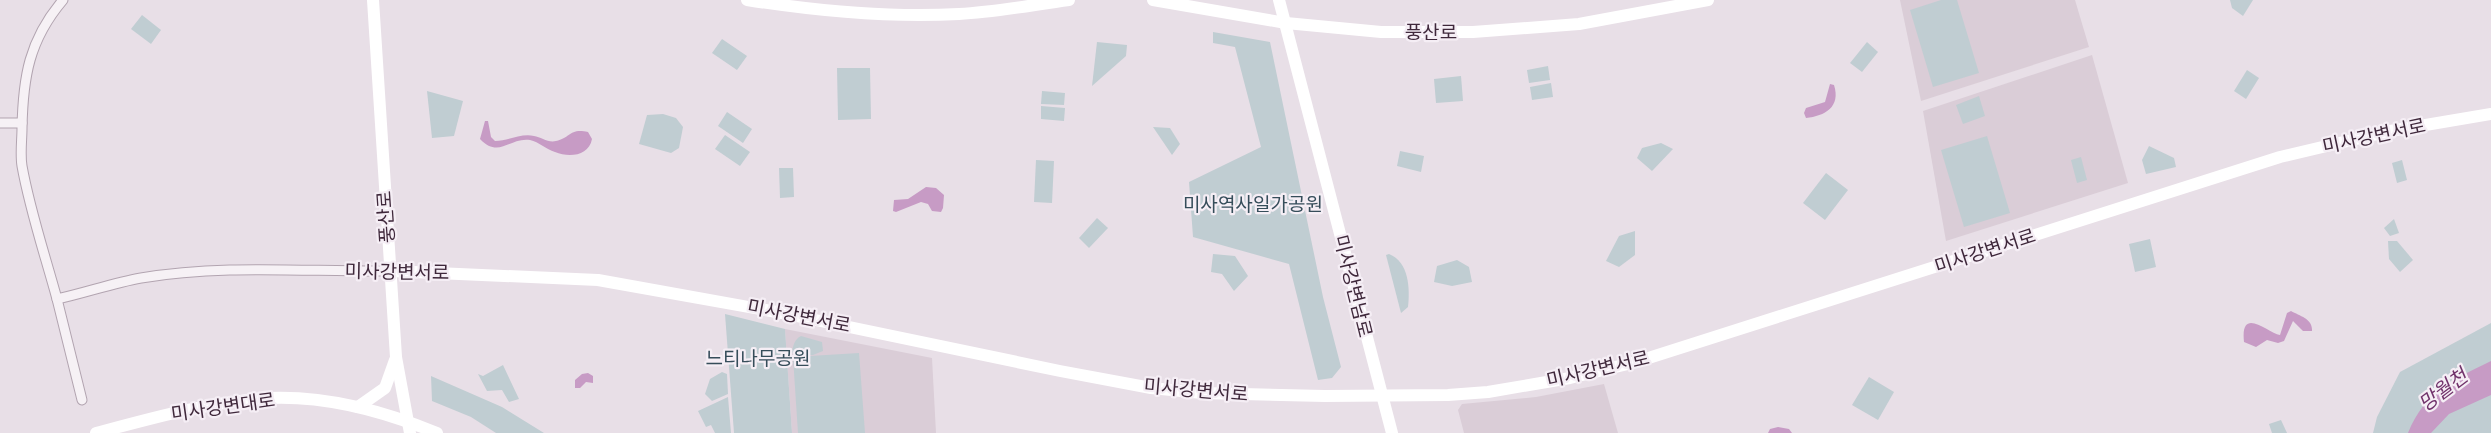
<svg xmlns="http://www.w3.org/2000/svg" width="2491" height="433" viewBox="0 0 2491 433" font-family="Cabin,'Noto Sans KR',sans-serif">
<style>
.built{fill:#dacdd7}
.green{fill:#c0cdd2}
.water{fill:#c79bc5}
.lines{fill:none;stroke-linecap:round;stroke-linejoin:round}
.street-casing{stroke:#b2a4b0;stroke-width:11}
.street{stroke:#f6f1f5;stroke-width:9}
.secondary{stroke:#fff;stroke-width:12}
.labels{text-anchor:middle;dominant-baseline:central;stroke-width:4.5;stroke-linejoin:round;paint-order:stroke}
.street-label{font-size:19px;fill:#3f283b;stroke:#f5eef5}
.park-label{font-size:19px;fill:#364d5a;stroke:#f5eef5}
.water-label{font-size:20px;font-style:italic;fill:#71336b;stroke:#f5eef5}
</style>
<rect width="100%" height="100%" fill="#e8dfe7"/>
<g class="built">
<path d="M 1900,0 L 2075,0 L 2089,47 L 1921,101 Z"/>
<path d="M 2092,55 L 2128,183 L 1946,241 L 1923,111 Z"/>
<path d="M 785,329 L 932,358 L 936,433 L 792,433 Z"/>
<path d="M 1604,384 L 1618,433 L 1464,433 L 1458,410 L 1462,404 L 1536,397 Z"/>
</g>
<g class="green">
<path d="M 1941,0 L 1957,0 L 1979,73 L 1933,87 L 1910,10 Z"/>
<path d="M 2230,0 L 2253,0 L 2243,16 L 2232,8 Z"/>
<path d="M 142,15 L 161,30 L 151,44 L 131,29 Z"/>
<path d="M 1213,32 L 1270,42 L 1323,297 L 1341,367 L 1332,378 L 1318,380 L 1289,264 L 1193,237 L 1189,182 L 1261,147 L 1235,47 L 1213,43 Z"/>
<path d="M 722,39 L 747,56 L 737,70 L 712,53 Z"/>
<path d="M 1097,42 L 1127,45 L 1126,56 L 1092,86 Z"/>
<path d="M 1867,42 L 1878,52 L 1862,72 L 1850,63 Z"/>
<path d="M 1548,66 L 1550,80 L 1529,83 L 1527,70 Z"/>
<path d="M 837,68 L 870,68 L 871,119 L 838,120 Z"/>
<path d="M 2247,70 L 2259,78 L 2246,99 L 2234,91 Z"/>
<path d="M 1461,76 L 1463,101 L 1436,103 L 1434,79 Z"/>
<path d="M 1551,83 L 1553,97 L 1532,100 L 1530,87 Z"/>
<path d="M 427,91 L 463,101 L 454,136 L 432,138 Z"/>
<path d="M 1042,91 L 1065,93 L 1064,105 L 1041,104 Z"/>
<path d="M 1979,96 L 1985,116 L 1963,124 L 1956,105 Z"/>
<path d="M 1041,106 L 1065,108 L 1064,121 L 1041,119 Z"/>
<path d="M 727,112 L 752,129 L 743,143 L 718,126 Z"/>
<path d="M 663,114 L 676,118 L 683,127 L 679,148 L 671,153 L 639,144 L 647,115 Z"/>
<path d="M 1153,127 L 1170,128 L 1180,144 L 1172,155 Z"/>
<path d="M 725,135 L 750,152 L 740,166 L 715,149 Z"/>
<path d="M 1987,136 L 2010,213 L 1964,227 L 1941,150 Z"/>
<path d="M 1661,143 L 1673,149 L 1652,171 L 1637,158 L 1642,148 Z"/>
<path d="M 2149,146 L 2174,158 L 2176,167 L 2146,174 L 2142,160 Z"/>
<path d="M 1400,151 L 1424,156 L 1421,172 L 1397,166 Z"/>
<path d="M 2081,157 L 2087,180 L 2077,183 L 2071,160 Z"/>
<path d="M 1036,160 L 1054,161 L 1052,203 L 1034,202 Z"/>
<path d="M 2402,160 L 2407,180 L 2397,183 L 2392,163 Z"/>
<path d="M 779,168 L 793,168 L 794,197 L 780,198 Z"/>
<path d="M 1826,173 L 1848,190 L 1825,220 L 1803,203 Z"/>
<path d="M 1097,218 L 1108,228 L 1089,248 L 1079,238 Z"/>
<path d="M 2394,219 L 2399,233 L 2390,236 L 2384,228 Z"/>
<path d="M 1635,231 L 1635,255 L 1619,267 L 1606,261 L 1619,236 Z"/>
<path d="M 2150,239 L 2156,267 L 2135,272 L 2129,244 Z"/>
<path d="M 2388,241 L 2397,241 L 2413,260 L 2400,272 L 2389,259 Z"/>
<path d="M 1213,254 L 1235,256 L 1248,276 L 1234,291 L 1222,274 L 1211,272 Z"/>
<path d="M 1389,254 C 1409,262 1410,288 1408,307 L 1401,313 L 1386,255 Z"/>
<path d="M 1457,260 L 1469,267 L 1472,282 L 1452,286 L 1434,282 L 1437,266 Z"/>
<path d="M 725,314 L 785,329 L 792,433 L 734,433 Z"/>
<path d="M 2491,323 L 2491,433 L 2373,433 L 2377,417 L 2400,372 Z"/>
<path d="M 801,336 L 822,342 L 823,351 L 813,355 L 795,356 L 792,352 C 793,345 795,339 801,336 Z"/>
<path d="M 859,353 L 865,433 L 798,433 L 793,357 Z"/>
<path d="M 503,365 L 519,399 L 509,402 L 502,390 L 487,391 L 478,374 L 483,376 Z"/>
<path d="M 722,372 L 727,374 L 728,394 L 712,401 L 705,394 L 710,379 Z"/>
<path d="M 431,376 L 502,407 L 544,433 L 496,433 L 471,417 L 432,401 Z"/>
<path d="M 1869,377 L 1894,392 L 1878,420 L 1852,405 Z"/>
<path d="M 728,397 L 731,433 L 715,433 L 711,425 L 706,427 L 698,411 Z"/>
<path d="M 2281,420 L 2287,433 L 2272,433 L 2269,424 Z"/>
</g>
<g class="water">
<path d="M 1830,84 L 1834,85 C 1841,107 1825,116 1806,118 L 1804,113 L 1806,108 L 1825,102 Z"/>
<path d="M 485,121 L 488,121 L 491,137 L 495,141 C 508,141 521,133 534,136 C 541,137 548,143 556,141 C 571,138 569,128 588,132 L 592,139 C 589,156 569,158 555,152 C 546,149 539,142 530,140 C 510,137 499,159 480,139 Z"/>
<path d="M 926,187 L 936,188 L 944,195 L 943,208 L 941,212 L 932,211 L 928,204 L 921,202 L 896,212 L 893,211 L 894,200 L 908,199 Z"/>
<path d="M 2291,311 C 2300,316 2313,319 2312,331 L 2303,331 L 2293,321 L 2284,341 L 2278,343 L 2267,340 L 2256,347 L 2244,342 C 2240,305 2268,333 2280,335 L 2287,313 Z"/>
<path d="M 2491,361 L 2491,395 L 2449,414 L 2431,433 L 2408,433 C 2425,391 2453,380 2491,361 Z"/>
<path d="M 588,373 L 593,376 L 593,383 L 586,382 L 580,388 L 575,388 L 575,380 L 582,374 Z"/>
<path d="M 1778,427 L 1789,429 L 1792,433 L 1768,433 L 1770,429 Z"/>
</g>
<g class="lines">
<defs>
<g id="street">
<path d="M 63,0 C 29,40 23,77 22,128 C 22,140 20,154 22,166 C 30,211 45,255 57,299 C 85,293 113,283 141,278 C 224,264 308,272 391,271"/>
<path d="M 0,123 L 22,123"/>
<path d="M 57,299 L 82,400"/>
</g>
</defs>
<use href="#street" class="street-casing"/>
<use href="#street" class="street"/>
<g class="secondary">
<path d="M 373,0 L 396,357 L 410,433"/>
<path d="M 747,0 C 817,11 888,18 959,14 C 996,12 1032,5 1069,0"/>
<path d="M 1153,0 L 1286,23 L 1381,32 L 1473,32 L 1579,24 L 1708,0"/>
<path d="M 1279,0 L 1392,433"/>
<path d="M 391,271 L 598,280 L 782,313 L 1060,371 L 1151,388 L 1202,393 L 1325,396 L 1448,395 L 1488,392 L 1570,378 L 1636,362 L 2280,157 L 2390,131 L 2491,114"/>
<path d="M 358,407 L 385,388 L 395,360"/>
<path d="M 96,433 C 152,418 209,402 267,398 C 326,395 384,411 437,433"/>
</g>
</g>
<g class="labels">
<g class="street-label">
<text x="1431" y="32">풍산로</text>
<text transform="translate(2374 136) rotate(-12)">미사강변서로</text>
<text transform="translate(386 217) rotate(-94)">풍산로</text>
<text transform="translate(1985 251) rotate(-18)">미사강변서로</text>
<text transform="translate(397 272) rotate(1)">미사강변서로</text>
<text transform="translate(1353 286) rotate(76)">미사강변남로</text>
<text transform="translate(799 316) rotate(11)">미사강변서로</text>
<text transform="translate(1598 369) rotate(-13)">미사강변서로</text>
<text transform="translate(1196 390) rotate(5)">미사강변서로</text>
<text transform="translate(223 407) rotate(-8)">미사강변대로</text>
</g>
<g class="park-label">
<text x="1253" y="204">미사역사일가공원</text>
<text x="758" y="358">느티나무공원</text>
</g>
<g class="water-label">
<text transform="translate(2443 390) rotate(-37)">망월천</text>
</g>
</g>
</svg>
